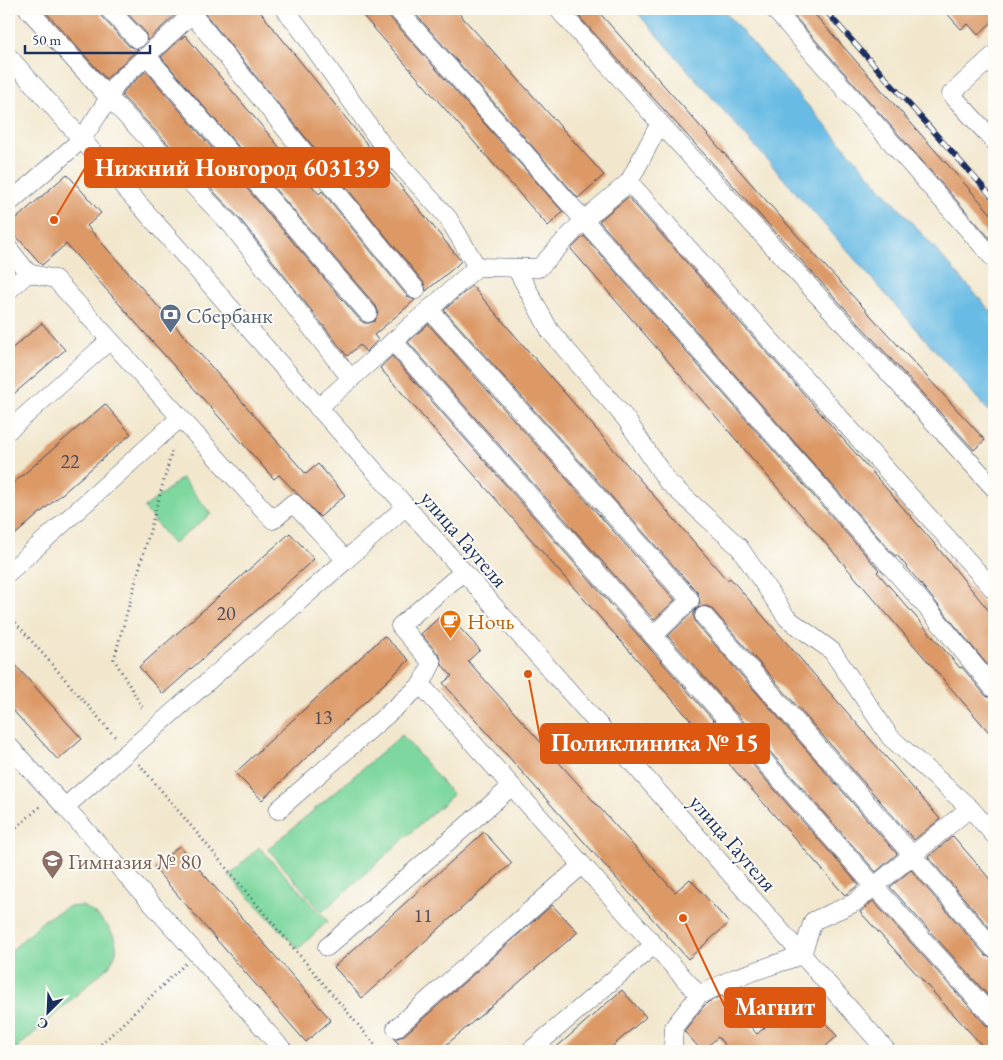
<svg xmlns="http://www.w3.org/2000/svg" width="1003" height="1060" viewBox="0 0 1003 1060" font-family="'EB Garamond',serif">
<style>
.green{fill:#7dd79e;stroke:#4c837e}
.water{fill:#68bbe4;stroke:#4275a1}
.building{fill:#dc9966}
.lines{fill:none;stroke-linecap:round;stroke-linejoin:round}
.minor-casing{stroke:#3b4b6f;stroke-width:19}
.path{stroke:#3b4b6f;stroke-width:3;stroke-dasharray:1 4;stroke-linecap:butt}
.minor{stroke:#fff;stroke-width:18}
.rail-casing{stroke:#1b2f5e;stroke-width:5.5}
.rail{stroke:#fdfcf7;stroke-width:4;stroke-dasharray:11;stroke-linecap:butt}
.labels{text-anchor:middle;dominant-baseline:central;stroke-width:4;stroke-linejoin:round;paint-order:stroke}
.number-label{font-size:20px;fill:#4b4a60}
.service-label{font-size:22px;fill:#4e5e75;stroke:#fdfcf7;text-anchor:start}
.street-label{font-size:22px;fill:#1b2f5e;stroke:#fdfcf7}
.food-label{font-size:22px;fill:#c56008;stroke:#fdfcf7;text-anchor:start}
.education-label{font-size:22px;fill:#785e54;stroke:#fdfcf7;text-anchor:start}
.leader{fill:none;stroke:#de5710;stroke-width:2}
.callout-dot{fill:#de5710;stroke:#fdfcf7;stroke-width:2}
.callout{fill:#de5710;stroke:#de5710;stroke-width:2}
.callout-label{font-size:24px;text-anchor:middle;font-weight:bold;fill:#fff}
</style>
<rect width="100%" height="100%" fill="#fdfcf7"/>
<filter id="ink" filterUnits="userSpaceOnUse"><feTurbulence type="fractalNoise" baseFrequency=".02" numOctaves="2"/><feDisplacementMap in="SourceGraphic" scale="10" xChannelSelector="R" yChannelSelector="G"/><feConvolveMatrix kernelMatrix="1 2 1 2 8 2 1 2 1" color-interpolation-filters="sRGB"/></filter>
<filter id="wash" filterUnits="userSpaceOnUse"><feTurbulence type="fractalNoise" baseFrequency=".0096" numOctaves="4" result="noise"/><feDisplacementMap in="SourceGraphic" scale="20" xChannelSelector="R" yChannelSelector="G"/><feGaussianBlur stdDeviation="1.12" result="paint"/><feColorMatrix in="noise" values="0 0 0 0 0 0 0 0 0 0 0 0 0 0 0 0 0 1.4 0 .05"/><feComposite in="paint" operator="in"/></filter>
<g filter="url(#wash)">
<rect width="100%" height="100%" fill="#f2e7cd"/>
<g class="green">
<path d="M 182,478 L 211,514 L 173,544 L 144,508 Z"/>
<path d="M 402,735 L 453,795 L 322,912 L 268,849 Z"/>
<path d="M 259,847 L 328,921 L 298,949 L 229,876 Z"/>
<path d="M 82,906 C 97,913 119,932 116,952 C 115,956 111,962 109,966 L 14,1051 L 9,1051 L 9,953 L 44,920 L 67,907 Z"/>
</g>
<path class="water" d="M 634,9 L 722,9 L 994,315 L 994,417 Z"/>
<g id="blocks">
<g class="building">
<path d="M 43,9 L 99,9 L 101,16 L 129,46 L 138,49 L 106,79 Z"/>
<path d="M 123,9 L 177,9 L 177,13 L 147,41 L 145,32 Z"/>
<path d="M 201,9 L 258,9 L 461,261 L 455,267 L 426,291 L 424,283 Z"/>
<path d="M 357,9 L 387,9 L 389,16 L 563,212 L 548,226 Z"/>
<path d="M 411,9 L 455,9 L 604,175 L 578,198 Z"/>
<path d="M 572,9 L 596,9 L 803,242 L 985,440 L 974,450 Z"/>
<path d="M 788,9 L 810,9 L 994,217 L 994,243 Z"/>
<path d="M 943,9 L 994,9 L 994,20 L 978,35 L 968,24 L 961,29 Z"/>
<path d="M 185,35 L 319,194 L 322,191 L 408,297 L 415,300 L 374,335 L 378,340 L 366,352 L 360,345 L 347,356 L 240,219 L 122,96 L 125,90 L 146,71 L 360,320 L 364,323 L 369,323 L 375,321 L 378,312 L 376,306 L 161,57 Z"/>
<path d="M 67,174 L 101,213 L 87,226 L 306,474 L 318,464 L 345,495 L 320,517 L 279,475 L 274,479 L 66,244 L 42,265 L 9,228 L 9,225 Z"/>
<path d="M 628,197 L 788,376 L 933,542 L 994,617 L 994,673 L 897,555 L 895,556 L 599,221 Z"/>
<path d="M 584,236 L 879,570 L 877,572 L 960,668 L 962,667 L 986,696 L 994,699 L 994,738 L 571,249 Z"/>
<path d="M 472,286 L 727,580 L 730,578 L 940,819 L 914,840 L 712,609 L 707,606 L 697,608 L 694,613 L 694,618 L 696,623 L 897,854 L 876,872 L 668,636 L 698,607 L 700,603 L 698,593 L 444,310 Z"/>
<path d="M 42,323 L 65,350 L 9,398 L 9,351 Z"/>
<path d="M 428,324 L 675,600 L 654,620 L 408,342 Z"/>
<path d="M 392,356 L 645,643 L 859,885 L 845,895 L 842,892 L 380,368 Z"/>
<path d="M 105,404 L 131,434 L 9,540 L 9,487 Z"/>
<path d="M 290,533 L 314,559 L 163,694 L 139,667 Z"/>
<path d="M 445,612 L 480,650 L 468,661 L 675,892 L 690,879 L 729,923 L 688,959 L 443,683 L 452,676 L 442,665 L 440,656 L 421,634 Z"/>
<path d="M 384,636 L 409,660 L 262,800 L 235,773 Z"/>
<path d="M 9,658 L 82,739 L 58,760 L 9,706 Z"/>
<path d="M 484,832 L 512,863 L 362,998 L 334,967 Z"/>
<path d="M 953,836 L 994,884 L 994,933 L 928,857 Z"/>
<path d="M 179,846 L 331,1020 L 306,1042 L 154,868 Z"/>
<path d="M 911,870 L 986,956 L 994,959 L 994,1002 L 890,887 Z"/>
<path d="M 873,901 L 986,1025 L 994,1028 L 994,1051 L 987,1051 L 860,912 Z"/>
<path d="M 552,905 L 578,932 L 439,1051 L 406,1051 L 394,1039 L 403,1036 Z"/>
<path d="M 622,990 L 646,1017 L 607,1051 L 552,1051 Z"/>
<path d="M 796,990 L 837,1036 L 821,1051 L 815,1046 L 809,1051 L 730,1051 L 718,1037 L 702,1051 L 684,1031 L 703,1007 L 708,1002 L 722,996 L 757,1034 L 784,1011 L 779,1005 Z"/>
</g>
</g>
</g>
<g filter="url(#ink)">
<use href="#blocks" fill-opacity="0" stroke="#3b4b6f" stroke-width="1"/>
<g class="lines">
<defs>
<g id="minor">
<path d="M 28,9 L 109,98 L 232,226 L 351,379"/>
<path d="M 109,9 L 137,39"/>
<path d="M 285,9 L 302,31 L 383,146 L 448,218 L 477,267"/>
<path d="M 397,9 L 929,610 L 994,689"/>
<path d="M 558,9 L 660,123 L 994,488"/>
<path d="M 774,9 L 994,259"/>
<path d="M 192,14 L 416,290"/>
<path d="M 994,55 L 951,94 L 994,141"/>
<path d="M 147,56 L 368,313"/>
<path d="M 9,57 L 887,1051"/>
<path d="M 660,123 L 629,182 L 994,590"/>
<path d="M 9,203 L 82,139 L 109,98 L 116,84 L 192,14 L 187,9"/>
<path d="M 9,249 L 28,273 L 55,279 L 273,520 L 293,503 L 346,560 L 405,507"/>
<path d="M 516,268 L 550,331 L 626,419 L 667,481 L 739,547 L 787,618 L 832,651 L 890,737 L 970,808 L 854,903 L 813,921 L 802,955 L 735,978 L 699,995 L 674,1027 L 673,1047"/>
<path d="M 9,290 L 28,273"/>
<path d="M 429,309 L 690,600 L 653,636"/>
<path d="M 393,341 L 875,887 L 994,1018"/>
<path d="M 318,408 L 477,267 L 539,268 L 584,220 L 629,182"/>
<path d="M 9,430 L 110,340"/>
<path d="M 9,572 L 180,418"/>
<path d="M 463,572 L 400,626 L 432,663 L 421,685 L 699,995"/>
<path d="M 704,616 L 994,949"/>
<path d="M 9,746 L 65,807 L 346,560"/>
<path d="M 65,807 L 284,1051"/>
<path d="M 970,808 L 994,835"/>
<path d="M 278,810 L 421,685"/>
<path d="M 327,947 L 511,787"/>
<path d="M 396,1028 L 582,865"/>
<path d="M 530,1051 L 654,945"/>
</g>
</defs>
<use href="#minor" class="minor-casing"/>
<g class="path">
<path d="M 9,615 L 117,739"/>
<path d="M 142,707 L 114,659 L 173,448"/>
<path d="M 139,764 L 380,1051"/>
<path d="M 9,834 L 42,805"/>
<path d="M 94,1051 L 185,964"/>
</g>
<use href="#minor" class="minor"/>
<defs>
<path id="rail" d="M 824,9 L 994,199"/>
</defs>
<use href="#rail" class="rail-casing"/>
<use href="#rail" class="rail"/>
</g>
</g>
<defs>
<symbol id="bank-pin" viewBox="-11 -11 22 30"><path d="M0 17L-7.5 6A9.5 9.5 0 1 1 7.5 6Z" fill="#5c6f8a" stroke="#fdfcf7"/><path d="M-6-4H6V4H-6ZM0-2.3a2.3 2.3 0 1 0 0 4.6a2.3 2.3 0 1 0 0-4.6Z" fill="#fff"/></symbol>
<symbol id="cafe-pin" viewBox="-11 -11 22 30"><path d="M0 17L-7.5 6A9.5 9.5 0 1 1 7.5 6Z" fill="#e8710a" stroke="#fdfcf7"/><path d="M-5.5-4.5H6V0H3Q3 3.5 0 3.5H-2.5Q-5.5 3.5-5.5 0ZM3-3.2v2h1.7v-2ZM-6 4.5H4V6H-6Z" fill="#fff"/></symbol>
<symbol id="school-pin" viewBox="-11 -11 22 30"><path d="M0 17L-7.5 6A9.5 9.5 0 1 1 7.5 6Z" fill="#8d6e63" stroke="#fdfcf7"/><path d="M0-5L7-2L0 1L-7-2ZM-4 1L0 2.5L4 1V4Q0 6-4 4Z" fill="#fff"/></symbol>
</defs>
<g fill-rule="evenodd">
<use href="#bank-pin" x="158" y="302" width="25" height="34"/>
<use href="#cafe-pin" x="438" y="608" width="25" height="34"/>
<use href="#school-pin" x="40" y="848" width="25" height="34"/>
</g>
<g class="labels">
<g class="number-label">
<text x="70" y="461">22</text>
<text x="226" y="613">20</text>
<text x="323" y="717">13</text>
<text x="423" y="915">11</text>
</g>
<g class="service-label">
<text x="186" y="315">Сбербанк</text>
</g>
<g class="street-label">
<text transform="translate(464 539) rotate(49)">улица Гаугеля</text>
<text transform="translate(733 843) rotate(49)">улица Гаугеля</text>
</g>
<g class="food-label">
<text x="467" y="621">Ночь</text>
</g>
<g class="education-label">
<text x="68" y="861">Гимназия № 80</text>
</g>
</g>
<path class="leader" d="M54 220L85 168M528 674L541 743M683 918L725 1007"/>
<g class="callout-dot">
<circle cx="54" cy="220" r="5"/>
<circle cx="528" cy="674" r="5"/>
<circle cx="683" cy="918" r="5"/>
</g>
<g class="callout">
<rect x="85" y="148" width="304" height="39" rx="5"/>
<rect x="541" y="724" width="228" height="39" rx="5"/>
<rect x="725" y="988" width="100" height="39" rx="5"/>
</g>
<g class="callout-label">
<text x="237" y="176">Нижний Новгород 603139</text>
<text x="655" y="751">Поликлиника № 15</text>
<text x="775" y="1015">Магнит</text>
</g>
<rect width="1003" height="1060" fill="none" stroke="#fdfcf7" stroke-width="30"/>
<g transform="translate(48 1012) rotate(204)" stroke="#fdfcf7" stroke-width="4" paint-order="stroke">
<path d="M0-4L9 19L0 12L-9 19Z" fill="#1b2f5e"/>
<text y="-8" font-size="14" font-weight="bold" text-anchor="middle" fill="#1b2f5e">С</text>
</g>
<path d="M25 45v8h125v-8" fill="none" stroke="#1b2f5e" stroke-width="2.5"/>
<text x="32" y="45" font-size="15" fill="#1b2f5e" stroke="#fdfcf7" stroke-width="4" paint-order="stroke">50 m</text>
</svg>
